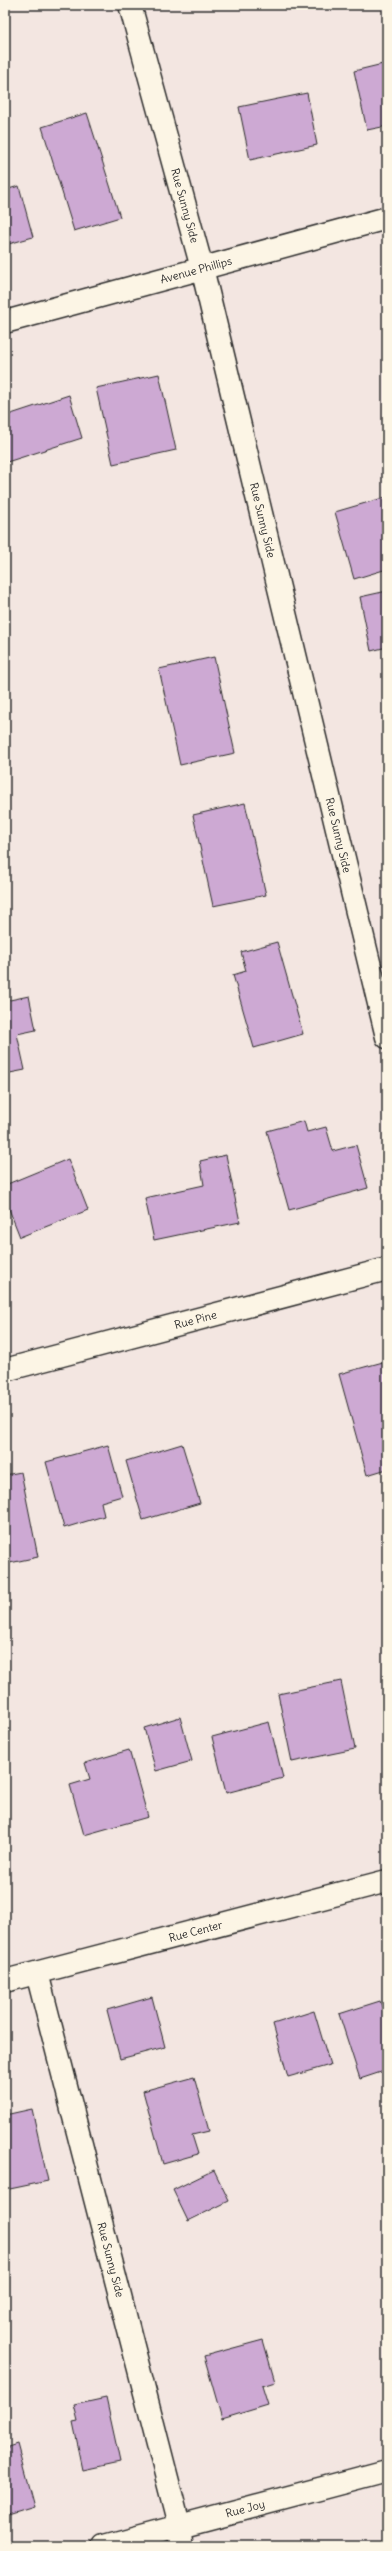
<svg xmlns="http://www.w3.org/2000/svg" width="392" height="2551" viewBox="0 0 392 2551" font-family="Delius,sans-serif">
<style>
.building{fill:#cda9d3;stroke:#2b2b2b}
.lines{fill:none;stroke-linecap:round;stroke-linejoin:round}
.minor-casing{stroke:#2b2b2b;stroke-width:25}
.minor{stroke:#fcf5e5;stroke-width:22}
.labels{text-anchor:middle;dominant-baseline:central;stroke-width:3;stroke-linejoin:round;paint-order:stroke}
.street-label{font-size:11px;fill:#2b2b2b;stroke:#fcf5e5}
</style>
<rect width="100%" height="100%" fill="#f3e6e1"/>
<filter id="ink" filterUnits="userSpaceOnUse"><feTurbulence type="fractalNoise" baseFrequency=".025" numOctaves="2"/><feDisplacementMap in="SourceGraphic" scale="8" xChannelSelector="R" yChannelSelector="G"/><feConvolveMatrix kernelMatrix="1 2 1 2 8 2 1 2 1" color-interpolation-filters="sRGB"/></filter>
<g filter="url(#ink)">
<g class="building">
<path d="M 387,63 L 387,126 L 367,130 L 354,71 Z"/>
<path d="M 307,93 L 317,145 L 250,160 L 239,107 Z"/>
<path d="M 87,113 L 120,217 L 74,231 L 42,127 Z"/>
<path d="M 19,186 L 33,237 L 5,245 L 5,190 Z"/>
<path d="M 159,374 L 176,450 L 113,464 L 96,388 Z"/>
<path d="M 69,395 L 82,438 L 7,462 L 5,455 L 5,416 Z"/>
<path d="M 386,497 L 387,569 L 354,579 L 335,512 Z"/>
<path d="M 387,591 L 387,647 L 371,651 L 360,597 Z"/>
<path d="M 214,657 L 235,753 L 180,765 L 159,669 Z"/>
<path d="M 245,803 L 266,895 L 213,906 L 193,815 Z"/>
<path d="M 277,942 L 303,1034 L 254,1048 L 233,975 L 246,971 L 241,952 Z"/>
<path d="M 29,996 L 36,1030 L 17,1034 L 25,1070 L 5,1074 L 5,1001 Z"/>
<path d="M 304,1121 L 307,1132 L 326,1127 L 333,1151 L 356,1145 L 368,1188 L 289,1210 L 267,1131 Z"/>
<path d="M 226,1155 L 240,1222 L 154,1240 L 145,1198 L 204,1185 L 200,1161 Z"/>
<path d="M 68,1159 L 88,1210 L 20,1237 L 5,1199 L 5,1185 Z"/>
<path d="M 383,1362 L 387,1378 L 387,1469 L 367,1475 L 339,1374 Z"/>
<path d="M 182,1444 L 200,1503 L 143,1520 L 126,1461 Z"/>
<path d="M 108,1445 L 122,1496 L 101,1502 L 104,1516 L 64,1528 L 46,1462 Z"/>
<path d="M 21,1472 L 38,1557 L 5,1564 L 5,1475 Z"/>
<path d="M 341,1681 L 355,1749 L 292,1762 L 278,1694 Z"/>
<path d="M 180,1717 L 192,1761 L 156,1771 L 144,1728 Z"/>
<path d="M 269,1722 L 283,1778 L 226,1793 L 212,1737 Z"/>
<path d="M 129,1750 L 148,1817 L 84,1835 L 70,1785 L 90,1779 L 85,1763 Z"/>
<path d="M 152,1997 L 165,2047 L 120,2059 L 107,2010 Z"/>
<path d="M 380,2001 L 387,2021 L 387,2070 L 360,2079 L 339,2014 Z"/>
<path d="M 314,2011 L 330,2065 L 288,2077 L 273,2024 Z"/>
<path d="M 194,2077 L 209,2131 L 192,2135 L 198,2154 L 163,2164 L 143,2091 Z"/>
<path d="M 32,2109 L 48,2181 L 5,2190 L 5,2115 Z"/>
<path d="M 214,2170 L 229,2201 L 188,2221 L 173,2190 Z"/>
<path d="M 263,2340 L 275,2382 L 262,2386 L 268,2405 L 222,2419 L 204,2356 Z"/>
<path d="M 106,2398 L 120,2462 L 83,2470 L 73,2422 L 78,2421 L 74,2405 Z"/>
<path d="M 17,2444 L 34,2507 L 5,2516 L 5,2448 Z"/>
</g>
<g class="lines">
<defs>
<g id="minor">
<path id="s1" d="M 130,5 L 202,268 L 387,1037"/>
<path id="s2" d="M 5,322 L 387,218"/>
<path id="s3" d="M 5,1370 L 387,1269"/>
<path id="s4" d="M 37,1973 L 179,2525 L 182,2546"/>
<path id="s5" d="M 5,1981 L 387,1881"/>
<path id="s6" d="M 104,2546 L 387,2471"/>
</g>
</defs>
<use href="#minor" class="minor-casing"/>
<use href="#minor" class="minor"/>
</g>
</g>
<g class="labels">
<g class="street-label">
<text stroke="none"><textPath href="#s1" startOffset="208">Rue Sunny Side</textPath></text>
<text stroke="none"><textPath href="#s2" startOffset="198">Avenue Phillips</textPath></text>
<text stroke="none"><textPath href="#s1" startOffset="532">Rue Sunny Side</textPath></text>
<text stroke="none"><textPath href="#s1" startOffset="856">Rue Sunny Side</textPath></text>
<text stroke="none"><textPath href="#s3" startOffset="197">Rue Pine</textPath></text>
<text stroke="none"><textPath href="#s5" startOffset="197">Rue Center</textPath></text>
<text stroke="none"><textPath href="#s4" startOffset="296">Rue Sunny Side</textPath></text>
<text stroke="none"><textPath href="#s6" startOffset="146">Rue Joy</textPath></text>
</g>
</g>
<rect width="392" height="2551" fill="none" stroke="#fcf5e5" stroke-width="20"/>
<rect x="10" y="10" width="372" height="2531" fill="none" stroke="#2b2b2b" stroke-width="1.5" filter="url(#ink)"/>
</svg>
